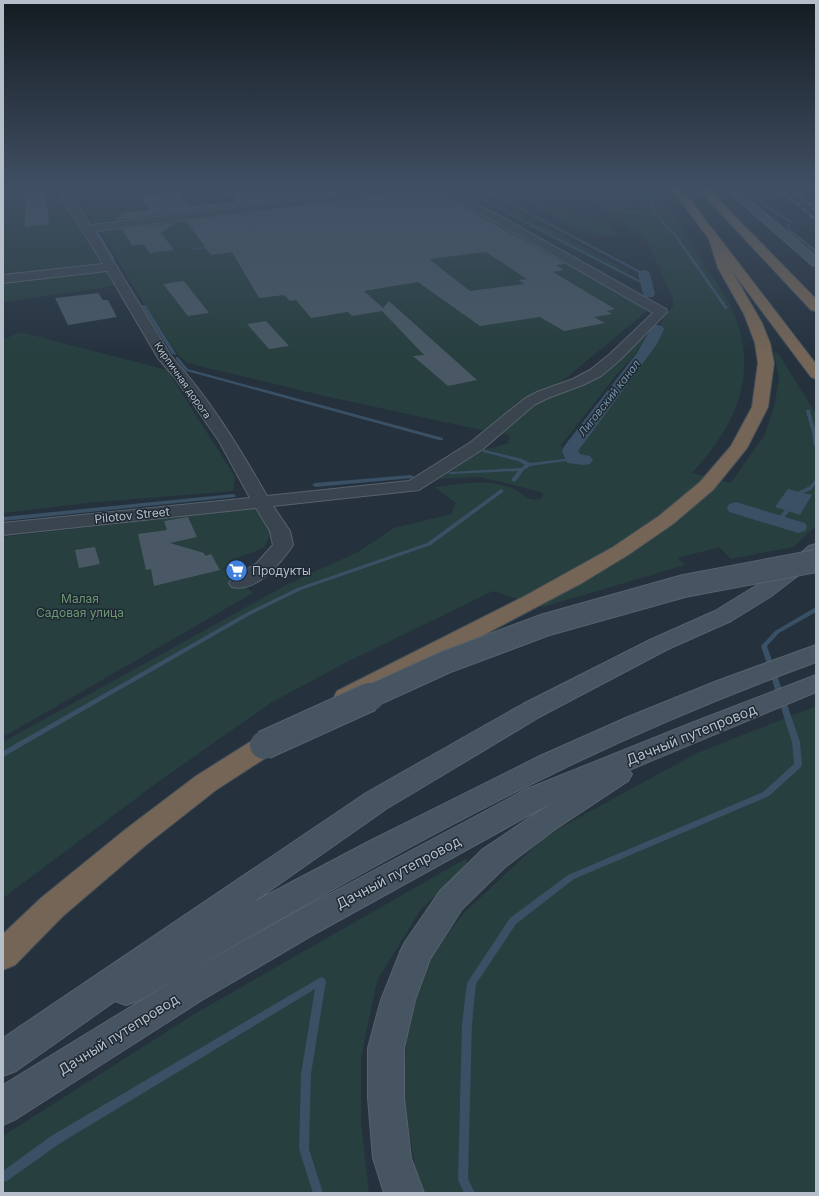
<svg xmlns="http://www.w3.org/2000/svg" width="819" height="1196" viewBox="0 0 819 1196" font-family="Inter,sans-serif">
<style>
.green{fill:#273f3f}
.water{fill:#395065}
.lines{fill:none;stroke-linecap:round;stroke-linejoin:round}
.stream{fill:#395065;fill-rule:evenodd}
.canal{fill:#395065;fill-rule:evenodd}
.building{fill:#495864;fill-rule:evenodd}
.street-casing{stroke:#57626c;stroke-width:2}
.secondary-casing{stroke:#57626c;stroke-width:2}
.highway-casing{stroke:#444f59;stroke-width:2}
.street{fill:#39444e;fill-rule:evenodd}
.secondary{fill:#475461;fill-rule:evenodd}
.highway{fill:#746556;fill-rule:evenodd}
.rail-casing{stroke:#5b6975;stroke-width:2.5}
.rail{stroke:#1e2933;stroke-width:1.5;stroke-dasharray:4.5;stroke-linecap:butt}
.secondary-bridge-far1-casing{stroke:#57626c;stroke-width:24;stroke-linecap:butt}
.secondary-bridge-casing{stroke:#57626c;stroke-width:30;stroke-linecap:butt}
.secondary-bridge-far1{stroke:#475461;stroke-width:22}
.secondary-bridge{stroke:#475461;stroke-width:28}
.labels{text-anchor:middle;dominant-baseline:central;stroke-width:3;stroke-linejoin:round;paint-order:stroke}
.far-street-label{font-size:10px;fill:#b5bfc9;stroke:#1e2933}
.far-water-label{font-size:11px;font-style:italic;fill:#7693ab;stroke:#1e2933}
.street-label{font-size:12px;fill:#b5bfc9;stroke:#1e2933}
.poi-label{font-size:12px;fill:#b5bfc9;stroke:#1e2933;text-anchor:start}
.park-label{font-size:12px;fill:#6d9972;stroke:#1e2933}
.near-street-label{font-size:14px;fill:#b5bfc9;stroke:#1e2933}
</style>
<rect width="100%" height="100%" fill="#25323e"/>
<g class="green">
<path d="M 3,188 L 55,188 L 115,286 L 3,302 Z"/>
<path d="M 69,188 L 414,188 L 97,227 L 88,212 Z"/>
<path d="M 429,188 L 436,188 L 644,307 L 646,312 L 561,382 L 520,400 L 486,431 L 320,395 L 187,363 L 178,355 L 143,303 L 99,229 Z"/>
<path d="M 458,188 L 472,188 L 630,272 L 622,274 L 558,242 Z"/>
<path d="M 503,188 L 526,188 L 525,189 C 546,215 607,214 619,236 C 587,243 532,202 503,188 Z"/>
<path d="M 570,188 L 607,188 L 624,212 L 626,212 L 609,188 L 619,188 L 635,210 L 641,210 L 626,188 L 657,188 C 673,210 686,234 700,258 C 708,272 719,284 727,299 C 762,366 740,421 692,473 L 731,483 L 765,434 L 775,403 L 779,378 L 774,352 L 778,353 L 816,414 L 816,526 L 793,547 L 731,559 L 719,547 L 678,558 L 685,565 L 543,607 L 493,591 L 347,662 L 272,702 L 158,782 L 3,898 L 3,742 L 290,583 L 358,552 L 394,528 L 451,514 L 456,503 L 434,487 C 454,485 476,480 496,484 C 501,485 508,486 514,489 C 525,494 526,502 541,499 L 543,495 L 541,492 L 481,477 L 429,479 L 479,449 L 492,448 L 508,443 L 510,435 L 497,433 L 531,404 L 564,389 L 647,329 C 642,352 627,362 613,379 C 596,401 578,424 560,446 L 571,452 L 656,343 L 663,316 L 673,307 L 673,299 L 648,243 L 639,235 L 589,198 Z"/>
<path d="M 20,332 L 167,370 L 235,477 L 233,491 L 97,502 L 3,513 L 3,340 Z"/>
<path d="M 255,508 L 271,533 L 264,548 L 231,560 L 223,569 L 253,593 L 3,737 L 3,537 Z"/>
<path d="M 816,706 L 816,1193 L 422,1193 L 418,1185 L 403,1096 L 408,1016 L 432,955 L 462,915 L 547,835 L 697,753 Z"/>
<path d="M 465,859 L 469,864 L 421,909 L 377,981 L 361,1058 L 361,1123 L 369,1193 L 3,1193 L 3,1136 L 196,1013 Z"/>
</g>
<path class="water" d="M 788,489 L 812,495 L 800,515 L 775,507 Z"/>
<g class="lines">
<g class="stream">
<path d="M 458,188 L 461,188 L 649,285 L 646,286 Z"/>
<path d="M 480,188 L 483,188 L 646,274 L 643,275 Z"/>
<path d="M 574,188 L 577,188 L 580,190 L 578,191 Z"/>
<path d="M 607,188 L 609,188 L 626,211 L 636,211 L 637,213 L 624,213 Z"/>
<path d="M 643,188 L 645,188 L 658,215 L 677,235 L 728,308 L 727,309 L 725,309 L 675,237 L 656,216 L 648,216 L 649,214 L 655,214 Z"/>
<path d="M 742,188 L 744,188 L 766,205 L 792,221 L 789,228 L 816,250 L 816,253 L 786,229 L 789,222 L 764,207 Z"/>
<path d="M 94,228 L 97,229 L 115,259 L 114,260 L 111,259 Z"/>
<path d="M 213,245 L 215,246 L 214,247 L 193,250 L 191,249 Z"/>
<path d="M 143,305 L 146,306 L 176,354 L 175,355 L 172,354 L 142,306 Z"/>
<path d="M 176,357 L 178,357 L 188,369 L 443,438 L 443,440 L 439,440 L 186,371 L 176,359 Z"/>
<path d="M 806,410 L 810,410 L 810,411 L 816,432 L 816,447 L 814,446 L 812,433 L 806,411 Z"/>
<path d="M 483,450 L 485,450 L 522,459 L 530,463 L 573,458 L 575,459 L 573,460 L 530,466 L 524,470 L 516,481 L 514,482 L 511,480 L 518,471 L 450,474 L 448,473 L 450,472 L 521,468 L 525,465 L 518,461 L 483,452 Z"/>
<path d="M 411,475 L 413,476 L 413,478 L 315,487 L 312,485 L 315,483 Z"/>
<path d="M 816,480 C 816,489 807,493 799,493 L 798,492 L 799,491 L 810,486 L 814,481 Z"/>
<path d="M 501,489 L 504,491 L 503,492 L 431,545 L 301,590 L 250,615 L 3,757 L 3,751 L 246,613 L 297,588 L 427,543 Z"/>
<path d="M 233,494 L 235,495 L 236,496 L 235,497 L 3,521 L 3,517 Z"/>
<path d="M 787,509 L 790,511 L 789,512 L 780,522 L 776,522 L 775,521 L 776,520 L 785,510 Z"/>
<path d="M 816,607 L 816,612 L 779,633 L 767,646 L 800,742 L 802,765 L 801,767 L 769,796 L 574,879 L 516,924 L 476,984 L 472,1024 L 468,1179 L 475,1193 L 464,1193 L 458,1180 L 462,1024 L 467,983 L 469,980 L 510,918 L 568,875 L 763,792 L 794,764 L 792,742 L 761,646 L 775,631 Z"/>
<path d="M 321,977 L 324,978 L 326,981 L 311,1074 L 309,1149 L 323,1193 L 313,1193 L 299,1149 L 301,1074 L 315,989 L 59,1144 L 7,1181 L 3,1182 L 3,1171 L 51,1136 Z"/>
</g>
<g class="canal">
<path d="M 644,270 L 648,271 L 650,274 L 655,294 L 653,297 L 645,297 L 643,294 L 638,274 L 640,271 Z"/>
<path d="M 657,325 L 662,326 L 664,329 L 657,344 L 578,451 L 580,454 L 590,456 L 593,460 L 590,464 L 584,465 L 567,463 L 562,451 L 565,445 L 637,353 L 652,326 Z"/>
<path d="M 736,502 L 805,523 L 807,527 L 805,531 L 798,533 L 729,512 L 727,508 L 729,504 Z"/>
</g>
</g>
<g class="building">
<path d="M 45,188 L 49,224 L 25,227 L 25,190 Z"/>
<path d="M 280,188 L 284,192 L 318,188 L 390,188 L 117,220 L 116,218 L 122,217 L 120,213 L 150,210 L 140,197 L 179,192 L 188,206 L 238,202 L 229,193 Z"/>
<path d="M 434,190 L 565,264 L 556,265 L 564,270 L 553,272 L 615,309 L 607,311 L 612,314 L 594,317 L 605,323 L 564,331 L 540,317 L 480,326 L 418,282 L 364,291 L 383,308 L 389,301 L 477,380 L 448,386 L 413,356 L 424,355 L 382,311 L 352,316 L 348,312 L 311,318 L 296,300 L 290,301 L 284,295 L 259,298 L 232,252 L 211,255 L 186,221 ZM 486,252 L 527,279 L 519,280 L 524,284 L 470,291 L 429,259 Z"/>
<path d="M 175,223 L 161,233 L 174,250 L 150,253 L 143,244 L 132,246 L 122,229 Z"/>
<path d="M 184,281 L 209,313 L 188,316 L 163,284 Z"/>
<path d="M 98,293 L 103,300 L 108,300 L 117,317 L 68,325 L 55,298 Z"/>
<path d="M 266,321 L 289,346 L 269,349 L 247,324 Z"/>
<path d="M 188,517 L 197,537 L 170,543 L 204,553 L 205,556 L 211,554 L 220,570 L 154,586 L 151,569 L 146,570 L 138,534 L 167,530 L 164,521 Z"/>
<path d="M 95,547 L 100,564 L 79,568 L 75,550 Z"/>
</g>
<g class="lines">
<defs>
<path id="street" d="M 56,188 L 66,188 L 91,225 L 401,188 L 427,188 L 422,191 L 95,231 L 171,356 C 209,398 239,447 267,496 L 409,481 L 471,442 L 524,399 L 537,392 L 573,379 L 590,370 L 610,354 L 653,313 L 492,220 L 436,190 L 434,188 L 446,188 L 500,216 L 666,309 L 667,312 L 620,360 L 601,376 L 583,385 L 548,398 L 534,405 L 483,449 L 419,490 L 273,506 L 290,531 L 293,545 C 281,563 256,593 232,587 L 229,583 L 232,579 L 257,563 L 273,545 L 270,531 L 256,508 L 3,535 L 3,523 L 250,498 L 219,441 L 175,378 L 158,358 L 107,271 L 3,283 L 3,275 L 103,264 Z"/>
<g id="secondary">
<path d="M 724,188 L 735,188 L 816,256 L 816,266 L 812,265 Z"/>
<path d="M 816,544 L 816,561 L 804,571 L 770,597 L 731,621 L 668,649 L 541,716 L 386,809 L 252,903 L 368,842 L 540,756 L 628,717 L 717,681 L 816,645 L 816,662 C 729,694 643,730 560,770 C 415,840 277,921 138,1001 L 126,1005 L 115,1001 L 16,1071 L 3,1076 L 3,1038 L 366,793 L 523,704 L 652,639 L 715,611 L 754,587 L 790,563 L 809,546 Z"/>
<path d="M 816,675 L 816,692 L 629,770 L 632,774 L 628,781 L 554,830 L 505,867 L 462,909 L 430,959 L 415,1000 L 404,1048 L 404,1098 L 411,1158 L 424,1193 L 384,1193 L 373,1158 L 368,1098 L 368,1048 L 381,1000 L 400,952 L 405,942 L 440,891 L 483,849 L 553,802 L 318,932 L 202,1000 L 16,1119 L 3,1125 L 3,1085 L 178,978 L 296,912 L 527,789 L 689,724 Z"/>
</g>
<g id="highway">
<path d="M 671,188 L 681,188 L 816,364 L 816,379 L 811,377 L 732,271 L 762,323 L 770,343 L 774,363 L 768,407 L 747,448 L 713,490 L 673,524 L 628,555 L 582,583 L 355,703 L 346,706 L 337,703 L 334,697 L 337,691 L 523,597 L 613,547 L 659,516 L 700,482 L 731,446 L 752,407 L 758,363 L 755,343 L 744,314 L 718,268 L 709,239 Z"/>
<path d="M 697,188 L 707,188 L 816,299 L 816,311 L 811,310 Z"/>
<path d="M 278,728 L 287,730 L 291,737 L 287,744 L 216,790 L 146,845 L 63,916 L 15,965 L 3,970 L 3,934 L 41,898 L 126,829 L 196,776 L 269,730 Z"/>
</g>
</defs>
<use href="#street" class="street-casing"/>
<use href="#secondary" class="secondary-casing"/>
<use href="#highway" class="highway-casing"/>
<use href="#street" class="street"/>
<use href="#secondary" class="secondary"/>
<use href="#highway" class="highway"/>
<defs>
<g id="rail">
<path d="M 779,188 L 816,220"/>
<path d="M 790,188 L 816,210"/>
</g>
</defs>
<use href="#rail" class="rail-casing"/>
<use href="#rail" class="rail"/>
<defs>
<path id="secondary-bridge-far1" d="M 367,698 L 446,662 L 545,625 L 684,586 L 816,561"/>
<path id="secondary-bridge" d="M 264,745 L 370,697"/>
</defs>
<use href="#secondary-bridge-far1" class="secondary-bridge-far1-casing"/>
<use href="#secondary-bridge" class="secondary-bridge-casing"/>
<use href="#secondary-bridge-far1" class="secondary-bridge-far1"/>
<use href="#secondary-bridge" class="secondary-bridge"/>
</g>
<linearGradient id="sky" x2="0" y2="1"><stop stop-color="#141c22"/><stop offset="0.53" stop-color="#404f63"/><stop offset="1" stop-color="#404f63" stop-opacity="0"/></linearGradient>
<rect width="819" height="355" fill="url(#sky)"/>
<defs>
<symbol id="supermarket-disc" viewBox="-11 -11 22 22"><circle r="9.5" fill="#3f7fe0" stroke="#1e2933"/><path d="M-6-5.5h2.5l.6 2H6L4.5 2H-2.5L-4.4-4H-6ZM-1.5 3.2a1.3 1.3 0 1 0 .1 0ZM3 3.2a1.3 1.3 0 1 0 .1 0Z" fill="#fff"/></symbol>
</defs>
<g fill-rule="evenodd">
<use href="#supermarket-disc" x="224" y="558" width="25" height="25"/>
</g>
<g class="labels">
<g class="far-street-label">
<text transform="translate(183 380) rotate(55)">Кирпичная дорога</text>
</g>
<g class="far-water-label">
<text transform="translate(609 398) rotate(-52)">Лиговский канал</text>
</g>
<g class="street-label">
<text transform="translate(132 515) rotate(-6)">Pilotov Street</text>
</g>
<g class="poi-label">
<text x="252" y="570">Продукты</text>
</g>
<g class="park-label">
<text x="80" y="598">Малая<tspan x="80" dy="14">Садовая улица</tspan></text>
</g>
<g class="near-street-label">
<text transform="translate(691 734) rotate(-22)">Дачный путепровод</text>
<text transform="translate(398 872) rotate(-28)">Дачный путепровод</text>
<text transform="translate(118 1034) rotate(-32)">Дачный путепровод</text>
</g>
</g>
<rect width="819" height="1196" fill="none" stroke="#b5bfc9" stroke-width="8"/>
</svg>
